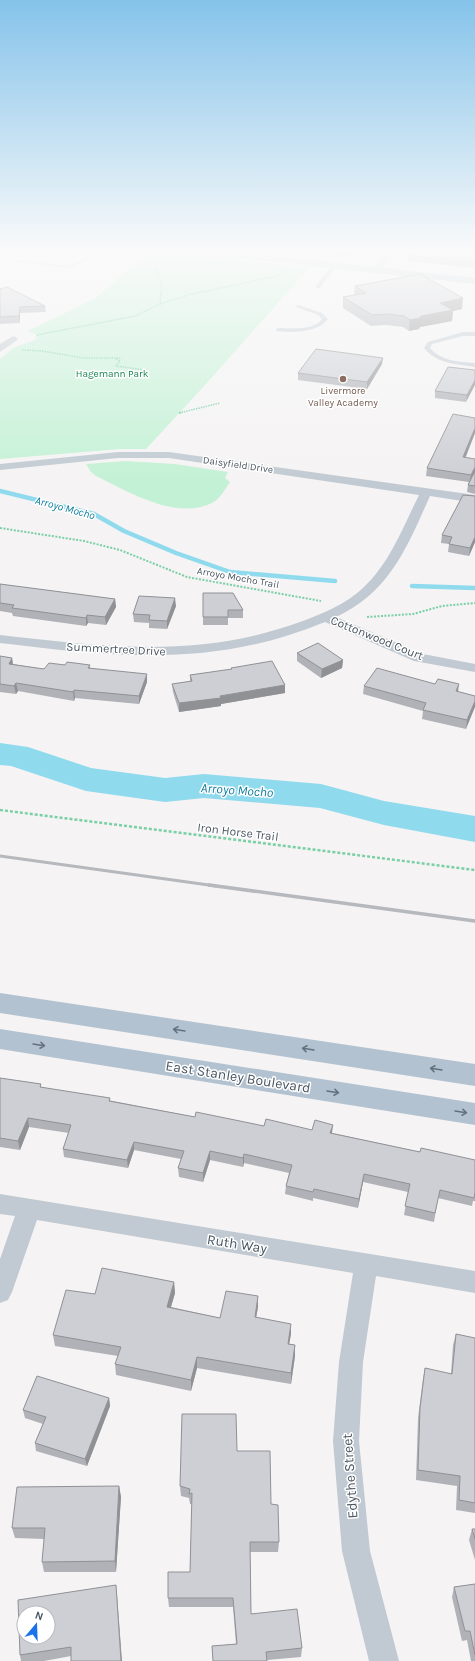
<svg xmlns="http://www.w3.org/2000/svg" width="475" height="1661" viewBox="0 0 475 1661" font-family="Karla,sans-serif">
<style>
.green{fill:#c3f1d5}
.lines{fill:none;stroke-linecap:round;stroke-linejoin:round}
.stream{stroke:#90daee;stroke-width:4.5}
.river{fill:#90daee;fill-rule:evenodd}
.path-far2{stroke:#7ad0a6;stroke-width:1.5;stroke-dasharray:1.5 1;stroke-linecap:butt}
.path-far1{stroke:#7ad0a6;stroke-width:2;stroke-dasharray:2 1.5;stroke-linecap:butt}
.path{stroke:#7ad0a6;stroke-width:2.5;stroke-dasharray:3 2;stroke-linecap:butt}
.service{fill:#c1cad2;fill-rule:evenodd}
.minor{fill:#c1cad2;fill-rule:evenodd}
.tertiary{fill:#c1cad2;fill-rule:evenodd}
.primary{fill:#b3c2d1;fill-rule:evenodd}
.rail-far1{stroke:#b5b8bd;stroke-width:3}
.rail{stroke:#b5b8bd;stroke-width:3.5}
.wall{fill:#b0b2b7}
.shaded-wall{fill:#909195}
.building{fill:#cdcfd5;stroke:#909195;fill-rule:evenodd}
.oneway{stroke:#64717d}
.education-dot{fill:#8d6e63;stroke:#fff;stroke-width:1.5}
.labels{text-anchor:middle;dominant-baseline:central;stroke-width:3;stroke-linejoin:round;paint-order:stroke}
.far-park-label{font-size:10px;fill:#17864f;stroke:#fff}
.far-education-label{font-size:10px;fill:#785e54;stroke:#fff}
.far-street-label{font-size:10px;fill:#4a5661;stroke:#fff}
.far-water-label{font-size:11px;font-style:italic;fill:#0c7c9b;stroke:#fff}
.street-label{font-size:12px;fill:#4a5661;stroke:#fff}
.water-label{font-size:13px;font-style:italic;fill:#0c7c9b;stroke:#fff}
.near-street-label{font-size:14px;fill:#4a5661;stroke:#fff}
</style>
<rect width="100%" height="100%" fill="#f5f3f3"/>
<g class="green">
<path d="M 150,251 L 310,267 L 206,384 L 146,449 L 120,449 L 0,459 L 0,359 L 13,348 L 35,340 L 36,335 L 28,331 L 94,299 Z"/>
<path d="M 125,461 L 175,464 L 228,472 L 225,478 L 230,482 C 225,489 220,499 212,503 C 176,521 127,491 96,476 L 91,472 L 86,464 Z"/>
</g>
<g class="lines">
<g class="stream">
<path d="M 0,491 L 94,514 L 124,531 L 176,553 L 230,572 L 335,581"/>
<path d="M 412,586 L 475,588"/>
</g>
<path class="river" d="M 0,743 L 28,747 L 91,768 L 165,778 L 204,774 L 321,784 L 384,801 L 475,816 L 475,842 L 384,825 L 320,808 L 204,798 L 165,802 L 86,791 L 11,766 L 0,765 Z"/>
<g class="path-far2">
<path d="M 155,251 L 154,265 L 162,284 L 160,304"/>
<path d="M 37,335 L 135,316 L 160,304 L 188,295 L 282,275"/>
<path d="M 22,350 L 42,351 L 83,358 L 121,358"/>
<path d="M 116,359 L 120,361 L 116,366 L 145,370"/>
<path d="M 179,413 L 220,403"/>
</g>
<g class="path-far1">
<path d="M 179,413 L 183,412"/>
<path d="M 0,528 L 84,541 L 120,550 L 187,577 L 321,601"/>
<path d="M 367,617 L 413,614 L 442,606 L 475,603"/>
</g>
<path class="path" d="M 0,810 L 475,870"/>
<g class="service">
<path d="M 99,251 L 104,251 L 70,268 L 12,261 L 14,260 L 69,266 Z"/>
<path d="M 333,264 L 337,265 L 320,288 L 316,288 L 316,286 Z"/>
<path d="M 298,305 L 322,313 L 328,319 C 318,333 292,333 276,331 L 276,329 L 278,328 C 291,328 313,331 322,319 L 318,315 L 296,307 L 296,306 Z"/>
<path d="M 463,332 L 475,332 L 475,336 L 463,336 L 432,344 L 430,348 C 441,361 459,362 475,363 L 475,367 C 457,364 437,364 424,348 L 428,342 Z"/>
</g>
<g class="minor">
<path d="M 258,251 L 267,251 L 260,259 L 254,259 L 253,257 Z"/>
<path d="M 387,251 L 395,251 L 379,272 L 373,272 L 372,270 Z"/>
<path d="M 13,336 L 16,337 L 18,339 L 16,341 L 0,352 L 0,344 Z"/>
<path d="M 118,452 L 169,452 L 475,495 L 475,503 L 430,496 C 407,547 390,592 336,617 L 423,654 L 475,664 L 475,672 L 414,661 L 325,622 C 213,668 116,657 0,643 L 0,635 C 105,647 198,659 300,622 C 322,614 346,604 363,588 C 390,563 403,527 419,495 L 169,458 L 118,458 L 0,470 L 0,464 Z"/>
<path d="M 0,1194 L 475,1271 L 475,1293 L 376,1276 L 363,1362 L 359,1441 L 370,1551 L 399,1661 L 369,1661 L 342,1551 L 333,1441 L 339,1362 L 353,1273 L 37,1220 L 12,1292 L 8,1300 L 0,1303 L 0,1259 L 15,1216 L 0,1214 Z"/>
</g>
<path class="tertiary" d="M 200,251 L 232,251 L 475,278 L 475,284 L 205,254 Z"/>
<g class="primary">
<path d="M 0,993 L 475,1064 L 475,1086 L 0,1013 Z"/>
<path d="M 0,1029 L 475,1103 L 475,1125 L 0,1049 Z"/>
</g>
<path class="rail-far1" d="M 0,856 L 216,886"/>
<path class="rail" d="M 209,885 L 475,921"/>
</g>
<g class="wall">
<path d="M 20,251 L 48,251 L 43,253 Z"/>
<path d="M 294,251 L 362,251 L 360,254 L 354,254 L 351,257 Z"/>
<path d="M 475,251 L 475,268 L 407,261 L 408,255 Z"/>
<path d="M 355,286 L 462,309 L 453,311 L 452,321 L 420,327 L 419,329 L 409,331 L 403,327 L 387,325 L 371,326 L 343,308 L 343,297 L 354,295 Z"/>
<path d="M 0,289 L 45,306 L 46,312 L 20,313 L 20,323 L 0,324 Z"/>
<path d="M 382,364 L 367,389 L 298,380 L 298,373 Z"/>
<path d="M 475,370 L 466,402 L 435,398 L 435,391 Z"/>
<path d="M 475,418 L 475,433 L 465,457 L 475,459 L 475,494 L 467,492 L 468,485 L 469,482 L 426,476 L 427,468 Z"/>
<path d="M 475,496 L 475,542 L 469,556 L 448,552 L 449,544 L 441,543 L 442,535 Z"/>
<path d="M 0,584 L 115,599 L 116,607 L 106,625 L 88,623 L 86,626 L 13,616 L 12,613 L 0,611 Z"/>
<path d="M 203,593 L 243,610 L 243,618 L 228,618 L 228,625 L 203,625 Z"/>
<path d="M 176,606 L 167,629 L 149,628 L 149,623 L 134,622 L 133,614 Z"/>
<path d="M 297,653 L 343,660 L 342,668 L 321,678 L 297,661 Z"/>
<path d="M 0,656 L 12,658 L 13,664 L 44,669 L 65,665 L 90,665 L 90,668 L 147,682 L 139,704 L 75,698 L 74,701 L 18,691 L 16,694 L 0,692 Z"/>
<path d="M 231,668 L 285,685 L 285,693 L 221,704 L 221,706 L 179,712 L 173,692 L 172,684 L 190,682 L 190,675 L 231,670 Z"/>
<path d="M 364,686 L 458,692 L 475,696 L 466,729 L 422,719 L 423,711 L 363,694 Z"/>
<path d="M 0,1078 L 41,1084 L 41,1087 L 195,1117 L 264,1126 L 312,1130 L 332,1133 L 420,1152 L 475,1160 L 475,1201 L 473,1201 L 472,1206 L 438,1198 L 434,1222 L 404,1215 L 408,1192 L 363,1182 L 358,1208 L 313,1198 L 313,1201 L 285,1194 L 286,1186 L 289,1173 L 244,1163 L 243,1167 L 210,1160 L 203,1182 L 179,1177 L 178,1168 L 181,1159 L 134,1150 L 128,1168 L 64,1157 L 63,1149 L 69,1133 L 29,1127 L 20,1150 L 0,1147 Z"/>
<path d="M 174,1282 L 175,1293 L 171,1307 L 220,1318 L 258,1307 L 256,1318 L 291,1334 L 289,1344 L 295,1345 L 295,1356 L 291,1384 L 197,1368 L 191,1391 L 116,1375 L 115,1364 L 118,1356 L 55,1346 L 53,1335 L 95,1294 Z"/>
<path d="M 456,1334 L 475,1338 L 475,1513 L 456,1510 L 457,1486 L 416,1480 L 418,1418 L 423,1379 L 425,1368 L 451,1374 L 453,1345 Z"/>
<path d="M 109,1398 L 110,1406 L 87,1466 L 36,1451 L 35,1443 L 43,1424 L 25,1418 L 23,1410 Z"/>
<path d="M 237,1451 L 271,1504 L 279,1542 L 278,1552 L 250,1552 L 251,1614 L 302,1648 L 301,1657 L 267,1660 L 267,1661 L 213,1661 L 212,1646 L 236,1644 L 233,1607 L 169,1607 L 168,1598 L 190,1572 L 192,1504 L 190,1504 L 189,1498 L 181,1496 L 180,1486 Z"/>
<path d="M 119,1486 L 121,1497 L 116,1572 L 44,1572 L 42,1562 L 44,1539 L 15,1538 L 12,1528 Z"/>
<path d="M 472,1529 L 475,1529 L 475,1560 L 469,1540 Z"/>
<path d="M 475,1584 L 475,1661 L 471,1661 L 467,1640 L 462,1641 L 452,1597 L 454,1587 Z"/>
<path d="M 117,1595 L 71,1656 L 44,1661 L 21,1661 L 20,1655 Z"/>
</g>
<g class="shaded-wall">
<path d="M 43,251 L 48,251 L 43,253 Z"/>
<path d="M 352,251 L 354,251 L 354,254 L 351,257 Z"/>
<path d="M 463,298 L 462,309 L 453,311 L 452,321 L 420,327 L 419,329 L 409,331 L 410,320 L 421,316 L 440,303 Z"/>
<path d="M 20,307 L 20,323 L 19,316 Z"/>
<path d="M 383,358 L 382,364 L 367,389 L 367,382 Z"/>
<path d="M 475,380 L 475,385 L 466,402 L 467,395 Z"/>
<path d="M 475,428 L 475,433 L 463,464 L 463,457 Z"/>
<path d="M 475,467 L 475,472 L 470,482 L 471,475 Z"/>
<path d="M 475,537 L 475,542 L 469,556 L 470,548 Z"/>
<path d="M 175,598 L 176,606 L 167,629 L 167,621 Z"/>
<path d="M 115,599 L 116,607 L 106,625 L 105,617 Z"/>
<path d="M 87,615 L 88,623 L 86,626 L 86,618 Z"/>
<path d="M 12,658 L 13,666 L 9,664 Z"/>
<path d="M 343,660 L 342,668 L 321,678 L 322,669 Z"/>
<path d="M 147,674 L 147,682 L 139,704 L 139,696 Z"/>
<path d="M 16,683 L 18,691 L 16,694 L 14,686 Z"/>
<path d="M 459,684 L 458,692 L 456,691 Z"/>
<path d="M 285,685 L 285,693 L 221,704 L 221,706 L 179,712 L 179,703 Z"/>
<path d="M 74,690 L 75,698 L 74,701 L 73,692 Z"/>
<path d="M 475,701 L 475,707 L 466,729 L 467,720 Z"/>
<path d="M 28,1118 L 29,1127 L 20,1150 L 18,1141 Z"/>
<path d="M 333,1125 L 332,1133 L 330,1133 Z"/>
<path d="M 134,1142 L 134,1150 L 128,1168 L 127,1160 Z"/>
<path d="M 210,1151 L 210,1160 L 203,1182 L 203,1173 Z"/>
<path d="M 244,1154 L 244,1163 L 243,1167 L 243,1158 Z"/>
<path d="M 364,1174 L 363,1182 L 358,1208 L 359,1199 Z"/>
<path d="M 174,1282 L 175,1293 L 168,1317 L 167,1307 Z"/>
<path d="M 258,1296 L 258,1307 L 254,1328 L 255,1317 Z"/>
<path d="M 291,1324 L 291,1334 L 287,1355 L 288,1344 Z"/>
<path d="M 295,1345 L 295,1356 L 291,1384 L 291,1373 Z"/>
<path d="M 197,1357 L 197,1368 L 191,1391 L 191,1380 Z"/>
<path d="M 109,1398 L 110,1406 L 87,1466 L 85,1459 Z"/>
<path d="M 119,1486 L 121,1497 L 116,1572 L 115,1561 Z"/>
<path d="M 116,1585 L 117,1595 L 122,1661 L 121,1661 Z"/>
</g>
<g class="building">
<path d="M 410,251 L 475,251 L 475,262 L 408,255 Z"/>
<path d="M 420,274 L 463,298 L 440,303 L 453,310 L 421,316 L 420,318 L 410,320 L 404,316 L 388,314 L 372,315 L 343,297 L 366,293 L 355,286 Z"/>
<path d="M 7,287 L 45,306 L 20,307 L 19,316 L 0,317 L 0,289 Z"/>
<path d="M 316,349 L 383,358 L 367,382 L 298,373 Z"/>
<path d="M 448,367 L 475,370 L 475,380 L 467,395 L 435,391 Z"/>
<path d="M 453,414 L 475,418 L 475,428 L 463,457 L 475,459 L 475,467 L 471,475 L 427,468 Z"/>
<path d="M 475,471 L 475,486 L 468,485 Z"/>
<path d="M 463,495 L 475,496 L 475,537 L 470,548 L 449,544 L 452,537 L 442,535 Z"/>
<path d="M 0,584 L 115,599 L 105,617 L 87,615 L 86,618 L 12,608 L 14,605 L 0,603 Z"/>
<path d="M 203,593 L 233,593 L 243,610 L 228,610 L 228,617 L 203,617 Z"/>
<path d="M 139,596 L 175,598 L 167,621 L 149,620 L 150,615 L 133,614 Z"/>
<path d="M 318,643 L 343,660 L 322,669 L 297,653 Z"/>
<path d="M 0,656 L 12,658 L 9,664 L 44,669 L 49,663 L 65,665 L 67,662 L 90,665 L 88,668 L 147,674 L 139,696 L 74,690 L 73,692 L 16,683 L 14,686 L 0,684 Z"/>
<path d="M 272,661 L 285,685 L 220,696 L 221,698 L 179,703 L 172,684 L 192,681 L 190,675 L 232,669 L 231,668 Z"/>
<path d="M 377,668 L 435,684 L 438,679 L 459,684 L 456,691 L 475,696 L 475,701 L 467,720 L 423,710 L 426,703 L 364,686 Z"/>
<path d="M 0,1078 L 41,1084 L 40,1087 L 110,1098 L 109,1101 L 195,1117 L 196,1112 L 264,1126 L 266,1119 L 312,1130 L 315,1120 L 333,1125 L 330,1133 L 420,1152 L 421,1148 L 475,1160 L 475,1192 L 474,1198 L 440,1190 L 435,1213 L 405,1206 L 410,1184 L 364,1174 L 359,1199 L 314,1189 L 313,1192 L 286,1186 L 292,1165 L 244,1154 L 243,1158 L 210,1151 L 203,1173 L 178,1168 L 184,1151 L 134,1142 L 127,1160 L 63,1149 L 71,1125 L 28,1118 L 18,1141 L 0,1138 Z"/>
<path d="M 102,1268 L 174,1282 L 167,1307 L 220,1318 L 226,1291 L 258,1296 L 255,1317 L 291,1324 L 288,1344 L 295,1345 L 291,1373 L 197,1357 L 191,1380 L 115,1364 L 121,1347 L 53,1335 L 66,1290 L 95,1294 Z"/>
<path d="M 456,1334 L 475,1338 L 475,1503 L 459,1500 L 460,1476 L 418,1470 L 420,1408 L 425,1368 L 452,1374 Z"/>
<path d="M 37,1376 L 109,1398 L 85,1459 L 35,1443 L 46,1417 L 23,1410 Z"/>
<path d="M 182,1414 L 236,1414 L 237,1451 L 270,1451 L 271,1504 L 278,1505 L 279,1542 L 250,1542 L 251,1614 L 297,1609 L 302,1648 L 266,1652 L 267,1661 L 213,1661 L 212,1646 L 237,1644 L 233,1598 L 168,1598 L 168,1572 L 190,1572 L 192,1493 L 189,1494 L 190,1489 L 180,1486 Z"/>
<path d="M 119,1486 L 115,1561 L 42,1562 L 45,1528 L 12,1528 L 17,1487 Z"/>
<path d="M 472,1529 L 475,1529 L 475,1539 Z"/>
<path d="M 475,1584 L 475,1655 L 470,1631 L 465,1631 L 454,1587 Z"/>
<path d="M 116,1585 L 121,1661 L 71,1661 L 71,1647 L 20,1655 L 18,1600 ZM 24,1613 L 48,1613 L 48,1637 L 24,1637 Z"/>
</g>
<defs><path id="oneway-shaft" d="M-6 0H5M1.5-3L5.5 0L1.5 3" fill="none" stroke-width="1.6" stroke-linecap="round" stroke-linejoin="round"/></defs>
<g class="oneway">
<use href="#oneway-shaft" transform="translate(179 1030) rotate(-171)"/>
<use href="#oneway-shaft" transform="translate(39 1045) rotate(9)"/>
<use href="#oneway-shaft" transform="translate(308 1049) rotate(-171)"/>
<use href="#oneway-shaft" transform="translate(436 1069) rotate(-171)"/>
<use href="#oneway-shaft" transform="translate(333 1092) rotate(9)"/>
<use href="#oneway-shaft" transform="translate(461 1112) rotate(9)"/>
</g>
<linearGradient id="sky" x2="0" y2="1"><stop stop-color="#85c3ea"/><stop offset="0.52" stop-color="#fafafa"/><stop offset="1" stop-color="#fafafa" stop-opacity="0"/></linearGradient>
<rect width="475" height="483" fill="url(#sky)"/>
<circle class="education-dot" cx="343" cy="379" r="4"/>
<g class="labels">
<g class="far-park-label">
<text x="112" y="374">Hagemann Park</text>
</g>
<g class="far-education-label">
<text x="343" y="391">Livermore<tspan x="343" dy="12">Valley Academy</tspan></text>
</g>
<g class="far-street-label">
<text transform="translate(238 465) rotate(8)">Daisyfield Drive</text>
<text transform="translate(238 578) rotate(10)">Arroyo Mocho Trail</text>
</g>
<g class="far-water-label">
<text transform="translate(65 508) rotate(15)">Arroyo Mocho</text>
</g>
<g class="street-label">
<text transform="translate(377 638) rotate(22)">Cottonwood Court</text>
<text transform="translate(116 649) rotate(3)">Summertree Drive</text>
<text transform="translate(238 832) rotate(7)">Iron Horse Trail</text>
</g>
<g class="water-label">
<text transform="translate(237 790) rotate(4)">Arroyo Mocho</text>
</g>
<g class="near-street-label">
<text transform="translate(238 1077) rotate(9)">East Stanley Boulevard</text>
<text transform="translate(237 1244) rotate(9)">Ruth Way</text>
<text transform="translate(350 1476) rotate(-94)">Edythe Street</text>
</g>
</g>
<g transform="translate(36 1625) rotate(19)"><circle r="19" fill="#ffffff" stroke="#b7bbc0"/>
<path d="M0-3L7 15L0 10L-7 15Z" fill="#1a73e8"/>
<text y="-6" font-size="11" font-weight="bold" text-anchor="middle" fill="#4a5661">N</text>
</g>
</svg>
